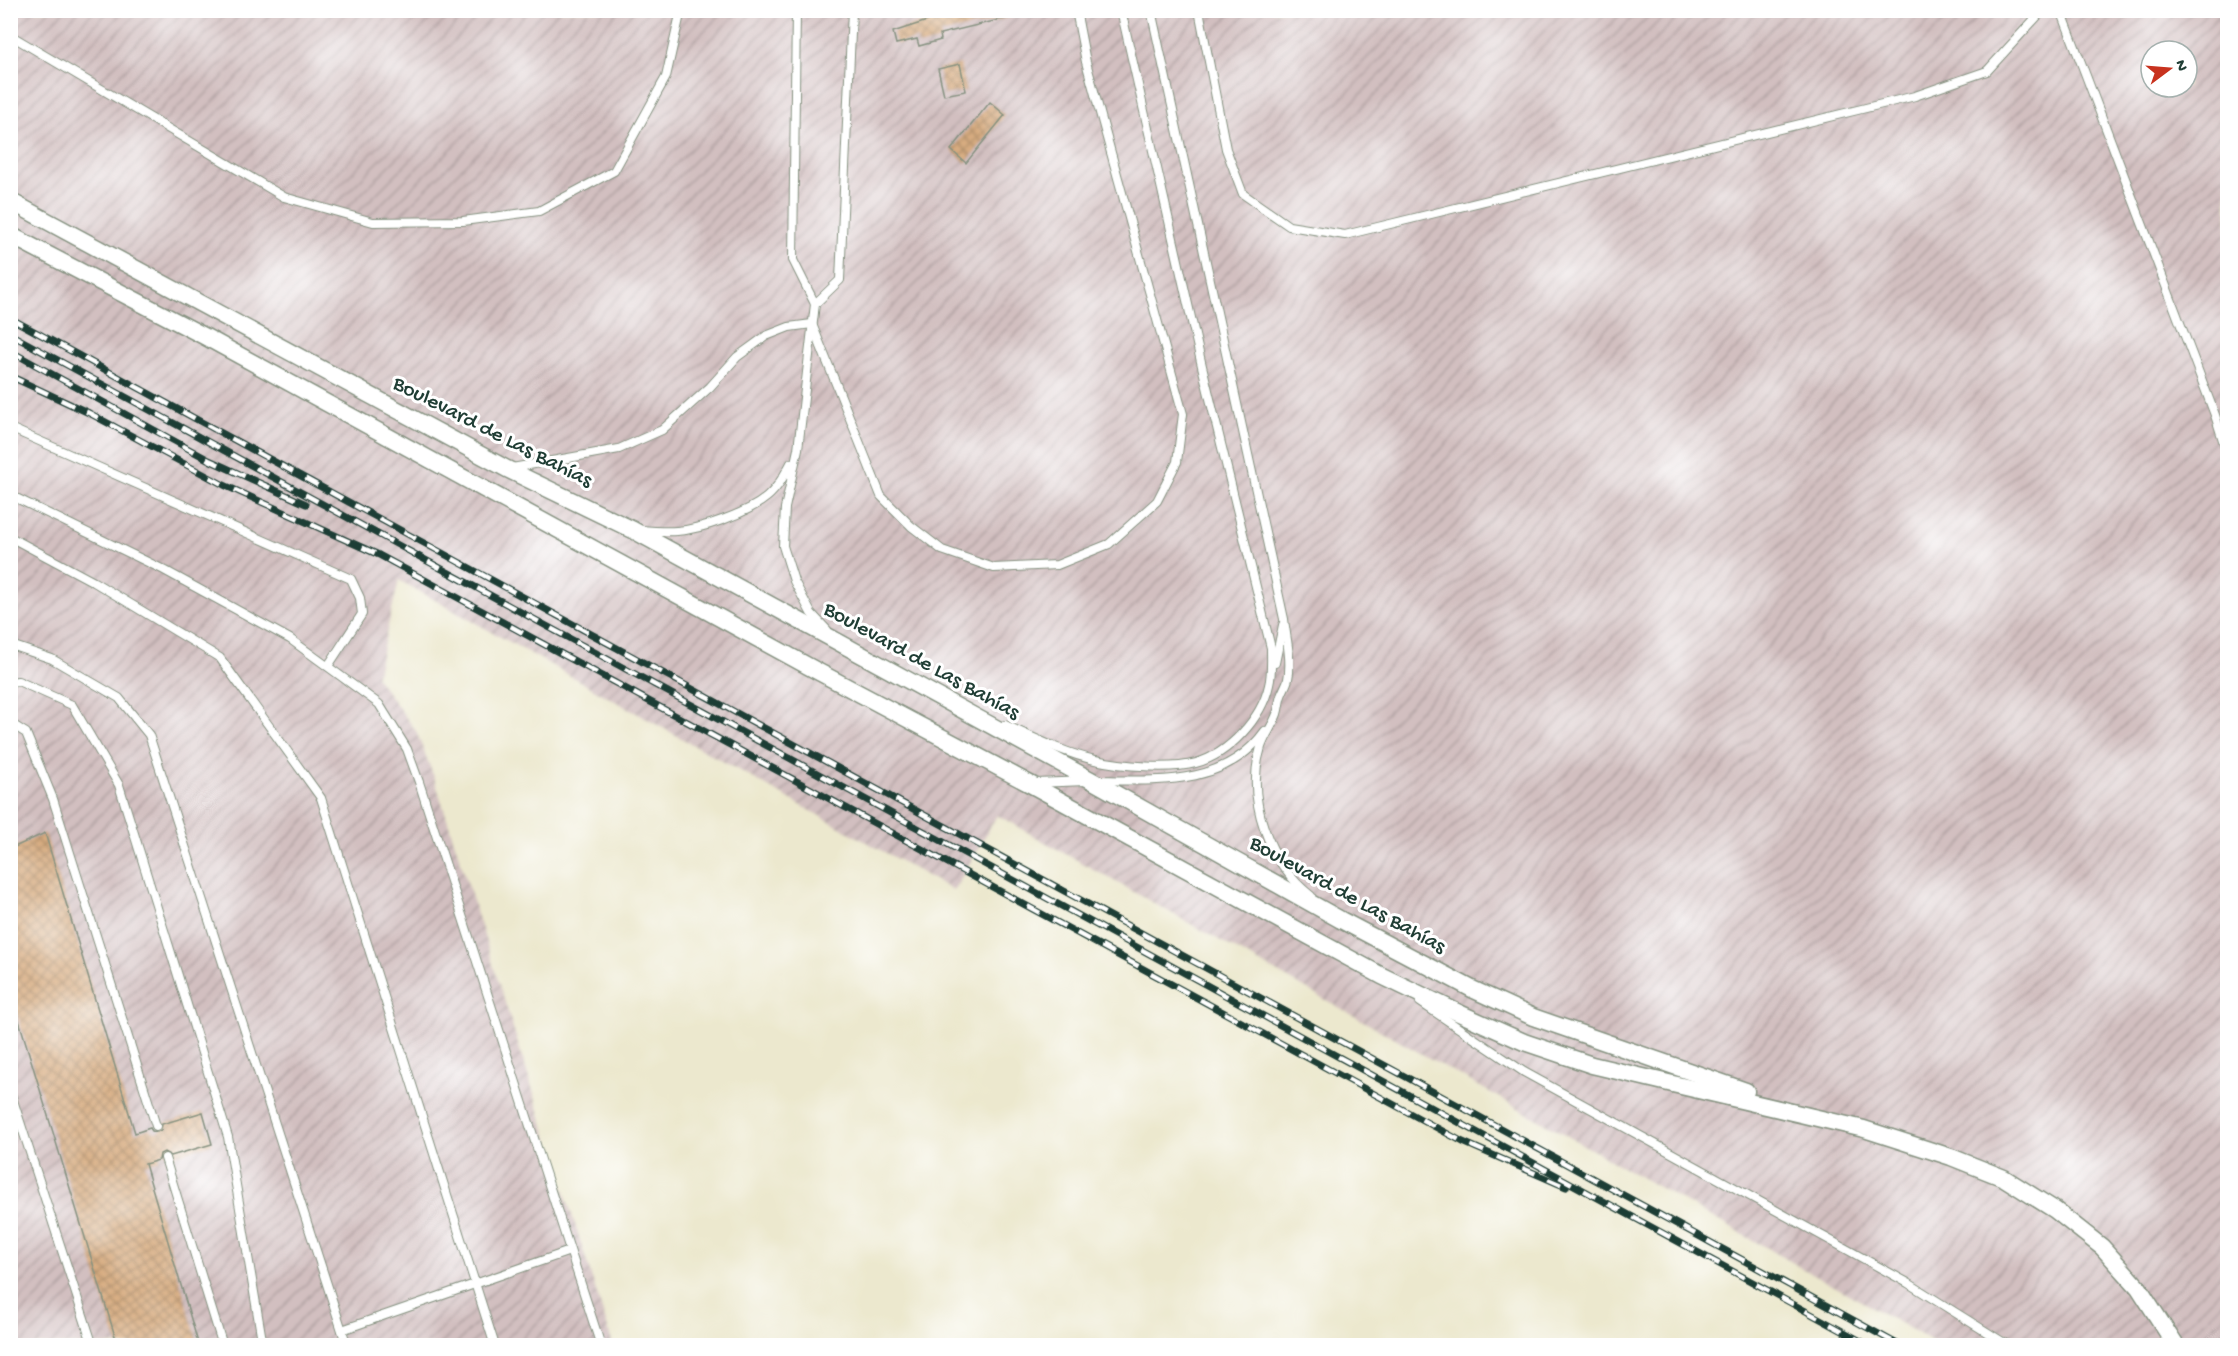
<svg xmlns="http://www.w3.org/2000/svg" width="2238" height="1356" viewBox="0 0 2238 1356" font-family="'Gochi Hand',sans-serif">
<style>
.industrial{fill:url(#industrial-furrows);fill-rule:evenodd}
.building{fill:url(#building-cross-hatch)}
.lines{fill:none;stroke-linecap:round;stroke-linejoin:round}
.service-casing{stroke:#869281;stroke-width:10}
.minor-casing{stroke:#869281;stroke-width:19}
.service{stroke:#fff;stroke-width:8}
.minor{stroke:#fff;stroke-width:16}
.rail-casing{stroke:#1f3d34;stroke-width:7}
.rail{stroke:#fff;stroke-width:4.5;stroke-dasharray:14;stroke-linecap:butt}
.labels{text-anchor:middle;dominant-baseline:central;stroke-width:6;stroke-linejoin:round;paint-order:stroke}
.street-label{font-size:22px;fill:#1f3d34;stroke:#fff}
</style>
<defs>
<pattern id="industrial-furrows" width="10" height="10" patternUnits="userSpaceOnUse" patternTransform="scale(1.5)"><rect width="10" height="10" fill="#d2bfc0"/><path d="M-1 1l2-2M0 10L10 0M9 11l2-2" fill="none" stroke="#aa9c9d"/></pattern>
<pattern id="building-cross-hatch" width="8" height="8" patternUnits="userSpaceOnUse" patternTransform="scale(1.5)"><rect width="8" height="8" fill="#d7ac80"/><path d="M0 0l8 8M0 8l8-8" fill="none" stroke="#ae8d6a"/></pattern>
</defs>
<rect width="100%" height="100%" fill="#fff"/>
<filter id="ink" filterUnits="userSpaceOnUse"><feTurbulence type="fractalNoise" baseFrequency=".0167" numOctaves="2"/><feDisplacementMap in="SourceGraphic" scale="12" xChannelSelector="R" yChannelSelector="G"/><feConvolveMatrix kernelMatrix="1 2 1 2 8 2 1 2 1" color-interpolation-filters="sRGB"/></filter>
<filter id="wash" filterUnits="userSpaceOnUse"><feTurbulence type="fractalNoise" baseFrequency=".008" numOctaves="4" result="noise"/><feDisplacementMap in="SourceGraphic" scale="24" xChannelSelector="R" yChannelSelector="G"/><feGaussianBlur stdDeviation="1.35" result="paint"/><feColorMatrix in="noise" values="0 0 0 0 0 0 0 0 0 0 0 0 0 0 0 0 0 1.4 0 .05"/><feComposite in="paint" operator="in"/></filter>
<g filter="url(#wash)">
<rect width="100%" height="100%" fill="#ece8ce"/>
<path class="industrial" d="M 10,11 L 2227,11 L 2227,1345 L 1939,1345 L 997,815 L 954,891 L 399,580 L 376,677 L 416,731 L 434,777 L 613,1345 L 11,1345 ZM 2151,51 L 2187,51 L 2187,87 L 2151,87 Z"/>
<g id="blocks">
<g class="building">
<path d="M 961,10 L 1010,10 L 1011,17 L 940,34 L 941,40 L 919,46 L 917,39 L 896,44 L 893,32 Z"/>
<path d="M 960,64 L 966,91 L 944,95 L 938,69 Z"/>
<path d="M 990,102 L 1005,115 L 966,163 L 951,150 Z"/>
<path d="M 45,833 L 135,1133 L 150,1128 L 152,1131 L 157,1132 L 161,1130 L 162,1124 L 203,1112 L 212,1144 L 171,1156 L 164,1152 L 160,1154 L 159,1160 L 145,1164 L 199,1346 L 118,1346 L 10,991 L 10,849 Z"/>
</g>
</g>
</g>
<g filter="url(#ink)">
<use href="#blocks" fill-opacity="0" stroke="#869281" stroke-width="1.5"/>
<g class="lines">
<defs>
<g id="service">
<path d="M 796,10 L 793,260 L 815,304 L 798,449 L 785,508 L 783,546 L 794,581 L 811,613 L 827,630"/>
<path d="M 1151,10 L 1284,619 C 1286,638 1292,660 1288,679 C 1287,684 1283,690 1281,696 C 1279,701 1279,708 1277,714 C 1273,725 1265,735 1261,747 C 1245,799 1269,863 1311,896"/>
<path d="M 1199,10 L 1226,149 L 1243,194 L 1289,226 L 1345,235 L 1915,96 L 1987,71 L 2043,10"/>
<path d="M 2061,10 L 2215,415 L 2228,456"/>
<path d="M 10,35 L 284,197 L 373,222 L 463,221 L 539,211 L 614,171 L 666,77 L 681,10"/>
<path d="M 815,304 L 840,280 L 852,10"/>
<path d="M 10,428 L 351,579 L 360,598 L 362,614 L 328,666"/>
<path d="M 512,468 L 619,449 L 662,430 L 710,387 L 737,357 L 766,336 L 789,327 L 812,324 L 881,496 L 911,526 L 942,550 L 994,568 L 1057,565 L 1109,544 L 1157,501 L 1177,462 L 1183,414 L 1086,62 L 1076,10"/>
<path d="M 10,495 L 164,570 L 290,639 L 379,704 L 407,749 L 419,782 L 601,1346"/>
<path d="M 640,530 C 652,531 665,532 677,531 C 702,529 748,513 767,497 C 778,488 785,474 791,463"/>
<path d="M 10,537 L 94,582 L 220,658 L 321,798 L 495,1346"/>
<path d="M 10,647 L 14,646 L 52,659 L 119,698 L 149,735 L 347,1346"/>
<path d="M 1275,663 L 1283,625"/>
<path d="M 10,682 L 18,681 L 72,705 L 119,785 L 228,1137 L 263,1346"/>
<path d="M 10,723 L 26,733 L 53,799 L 156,1126"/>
<path d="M 1005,725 C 1034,738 1064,753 1095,760 C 1122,766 1170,770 1196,763 C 1229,754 1262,718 1269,685 C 1272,674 1271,660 1271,648 L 1202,366 L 1121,10"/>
<path d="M 1099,780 C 1159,781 1226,786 1265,731"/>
<path d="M 1036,783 L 1086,781"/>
<path d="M 1420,1002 L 1524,1072 L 1908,1283 L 2009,1346"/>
<path d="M 10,1091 L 93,1346"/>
<path d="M 165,1158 L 223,1346"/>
<path d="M 342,1330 L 570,1251"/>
</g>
<g id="minor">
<path d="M 10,201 L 507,469 L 633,530 L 1091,780 L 1341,920 L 1472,989 L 1533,1017 L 1746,1091"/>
<path d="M 10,235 L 204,336 L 817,671 L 1030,784 L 1382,976 L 1459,1013 L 1524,1042 L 1592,1065 L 1864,1129 L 1951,1157 L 2004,1178 L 2055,1210 L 2102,1247 L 2139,1288 L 2176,1346"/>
</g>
</defs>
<use href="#service" class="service-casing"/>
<use href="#minor" class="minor-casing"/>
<use href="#service" class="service"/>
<use href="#minor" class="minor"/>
<defs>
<g id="rail">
<path d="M 10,318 L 1901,1346"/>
<path d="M 10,334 L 1870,1346"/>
<path d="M 10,351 L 209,460 L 306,504"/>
<path d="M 10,376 L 89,413 L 224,485 L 379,555 L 1463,1142 L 1566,1187"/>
</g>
</defs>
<use href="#rail" class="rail-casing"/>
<use href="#rail" class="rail"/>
</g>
</g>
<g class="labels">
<g class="street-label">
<text transform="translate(492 433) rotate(27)">Boulevard de Las Bahías</text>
<text transform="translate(921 662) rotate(29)">Boulevard de Las Bahías</text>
<text transform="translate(1347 896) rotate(29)">Boulevard de Las Bahías</text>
</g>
</g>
<rect width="2238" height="1356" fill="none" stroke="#fff" stroke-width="36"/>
<g transform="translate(2169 69) rotate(74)"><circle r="28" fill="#ffffff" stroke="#a5b1ae" stroke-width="1.5"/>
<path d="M0-4.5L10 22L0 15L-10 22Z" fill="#c8321e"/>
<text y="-9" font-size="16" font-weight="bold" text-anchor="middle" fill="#1f3d34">N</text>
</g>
</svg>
